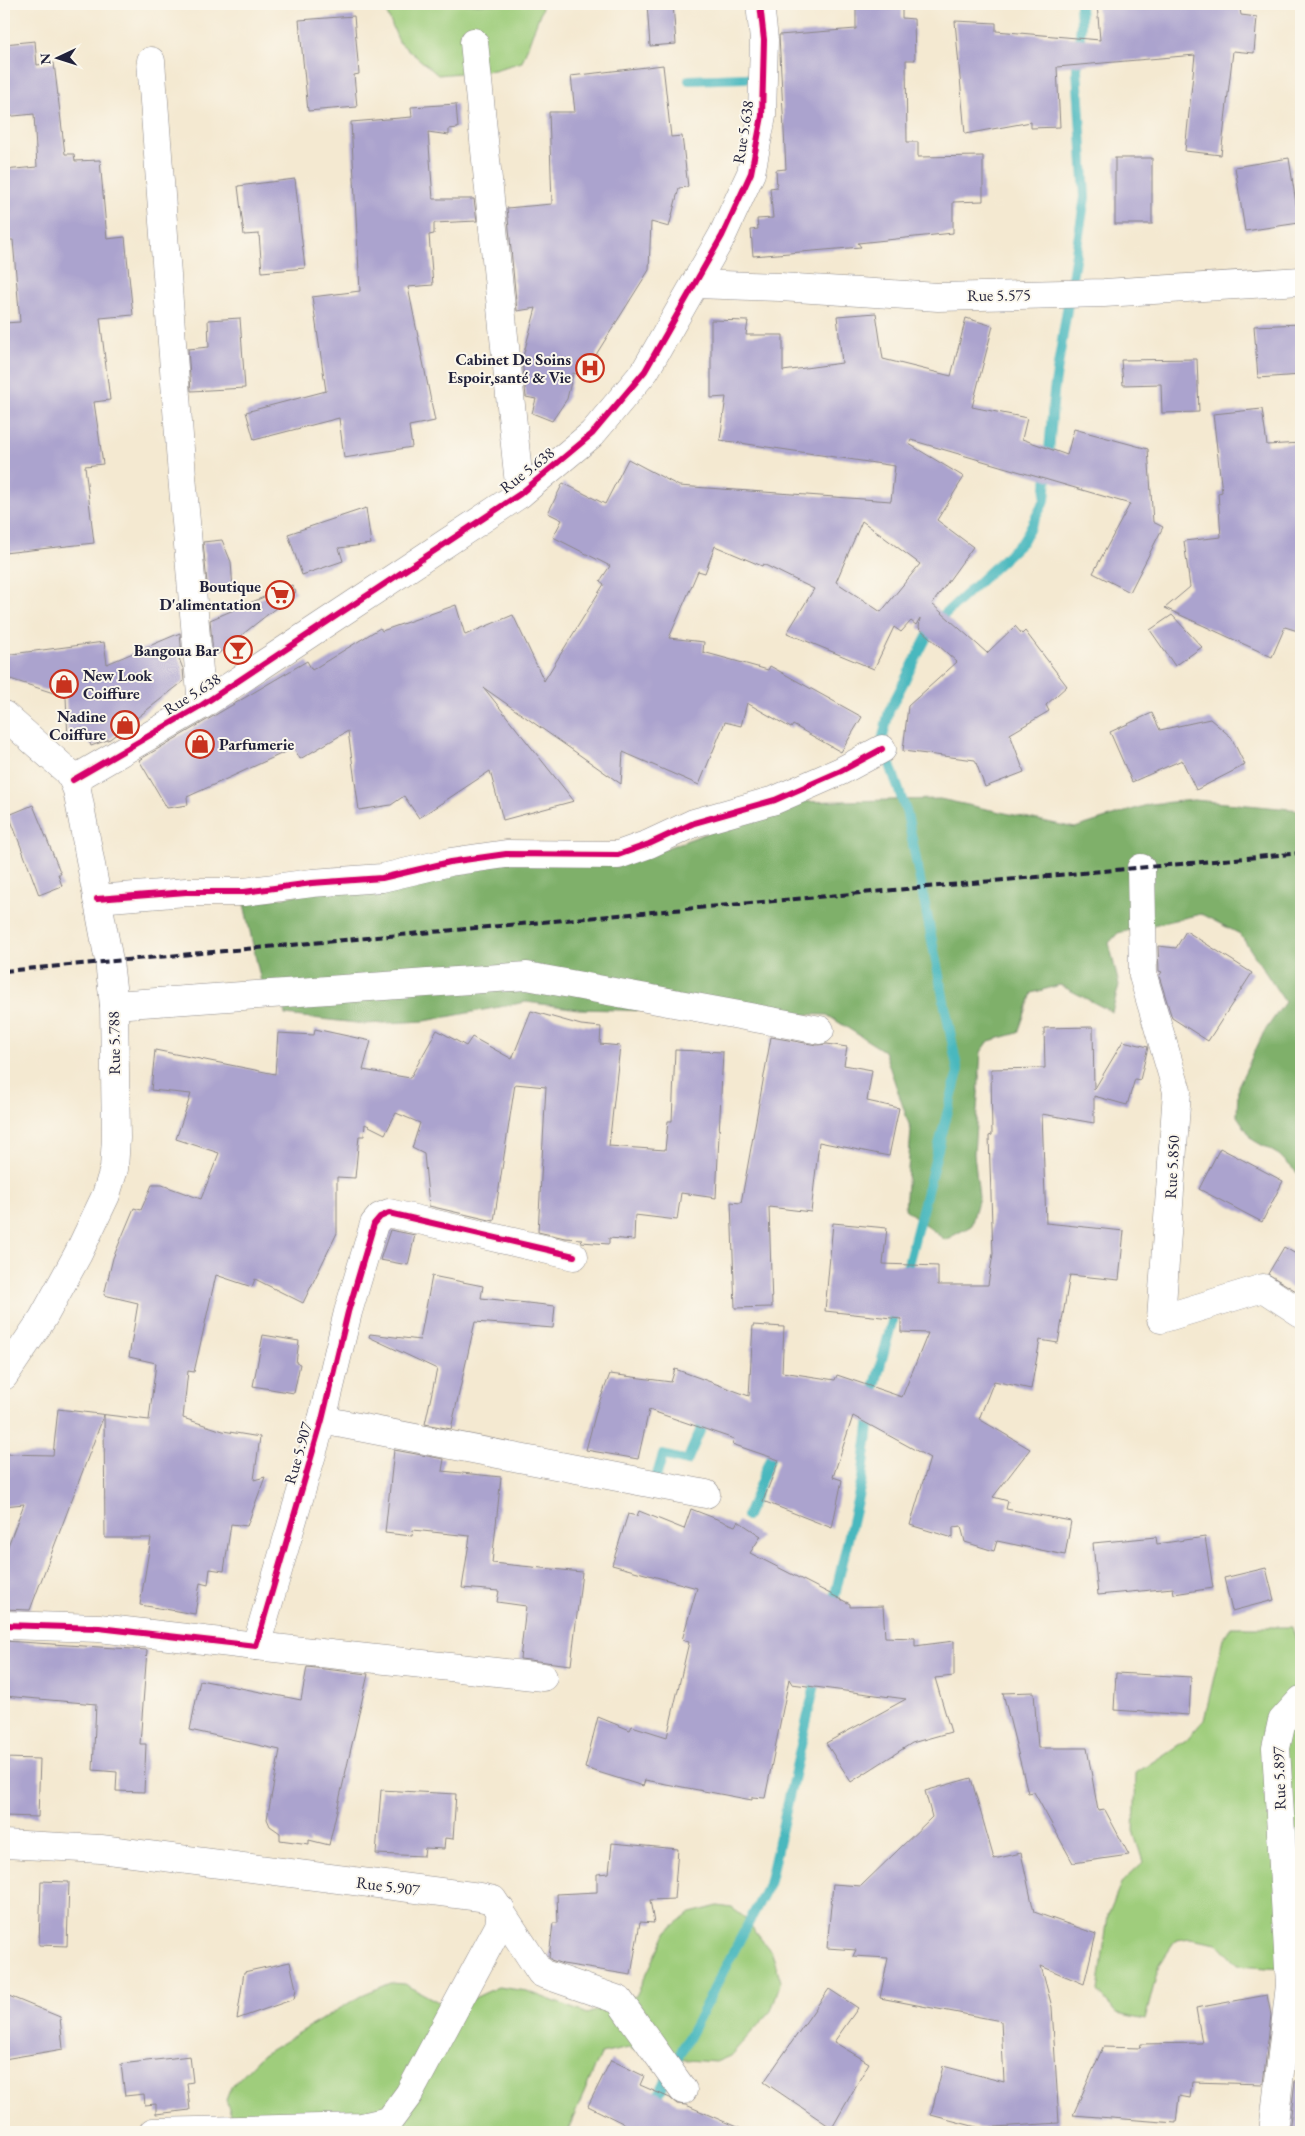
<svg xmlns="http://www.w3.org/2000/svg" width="1305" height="2136" viewBox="0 0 1305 2136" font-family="'EB Garamond',serif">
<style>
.green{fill:#9fcd7b;stroke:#60785b}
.forest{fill:#7fb06b;stroke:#506953}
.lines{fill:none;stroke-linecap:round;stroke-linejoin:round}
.stream{stroke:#48b8be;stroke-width:10}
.building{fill:#aba3ce;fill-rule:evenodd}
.minor-casing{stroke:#8b8686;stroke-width:29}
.tertiary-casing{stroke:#8b8686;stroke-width:29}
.minor{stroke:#fff;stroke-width:28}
.tertiary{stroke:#fff;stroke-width:28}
.rail{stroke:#22223b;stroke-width:4;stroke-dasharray:8 4;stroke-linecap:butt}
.cycleway-casing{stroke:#fbf7ec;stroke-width:9}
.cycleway{stroke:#d6006c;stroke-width:6}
.labels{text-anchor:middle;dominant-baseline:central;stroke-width:4;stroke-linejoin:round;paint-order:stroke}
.street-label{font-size:16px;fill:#22223b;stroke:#fbf7ec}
.poi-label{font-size:16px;font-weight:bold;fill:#22223b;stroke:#fbf7ec;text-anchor:end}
</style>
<rect width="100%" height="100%" fill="#fbf7ec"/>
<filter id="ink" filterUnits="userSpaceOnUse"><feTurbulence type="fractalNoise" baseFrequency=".02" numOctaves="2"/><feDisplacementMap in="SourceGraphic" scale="10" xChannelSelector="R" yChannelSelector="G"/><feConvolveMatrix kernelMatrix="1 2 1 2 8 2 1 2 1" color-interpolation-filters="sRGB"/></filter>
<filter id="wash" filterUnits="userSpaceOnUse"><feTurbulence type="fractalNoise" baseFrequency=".0096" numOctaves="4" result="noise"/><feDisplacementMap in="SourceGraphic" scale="20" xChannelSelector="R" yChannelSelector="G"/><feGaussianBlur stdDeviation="1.12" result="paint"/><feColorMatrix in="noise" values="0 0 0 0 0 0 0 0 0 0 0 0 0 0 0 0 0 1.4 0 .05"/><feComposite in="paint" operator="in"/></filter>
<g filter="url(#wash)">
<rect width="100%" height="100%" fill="#f4e9d1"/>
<g class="green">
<path d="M 383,4 L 541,4 L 542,8 L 522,62 L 494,70 L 438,75 L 399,42 Z"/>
<path d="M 1232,1627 L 1292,1627 L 1301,1656 L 1301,1959 L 1281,1968 L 1238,1965 L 1218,1943 L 1190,1938 L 1176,1940 L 1159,1965 L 1145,2020 L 1117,2014 L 1098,1992 L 1108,1915 L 1122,1882 L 1143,1862 L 1134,1834 L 1136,1773 L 1186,1740 L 1204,1720 L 1223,1638 Z"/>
<path d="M 718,1906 L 732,1908 L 744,1917 L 772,1953 L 781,1981 L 771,2011 L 730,2056 L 716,2062 L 657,2058 L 629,2048 L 601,2054 L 567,2132 L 251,2132 L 235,2126 L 226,2100 L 231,2087 L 262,2055 L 364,1994 L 391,1983 L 405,1984 L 444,2005 L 459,2005 L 498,1987 L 527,1991 L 587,2014 L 636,1996 L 667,1931 L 690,1913 Z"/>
</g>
<path class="forest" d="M 940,799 L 1075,828 L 1150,804 L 1194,800 L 1301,810 L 1301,1180 L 1300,1176 L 1279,1155 L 1253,1140 L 1237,1116 L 1238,1086 L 1264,1032 L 1285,1002 L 1240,934 L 1201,914 L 1118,933 L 1109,943 L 1119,985 L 1112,1012 L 1060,985 L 1032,993 L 1018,1033 L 989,1041 L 981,1052 L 974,1154 L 979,1197 L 971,1226 L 945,1240 L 905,1209 L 911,1130 L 884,1051 L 827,1015 L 578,1009 L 526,1002 L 425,1021 L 365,1024 L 285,1015 L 278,981 L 261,982 L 244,904 L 479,864 L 658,851 L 792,802 Z"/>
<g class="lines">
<g class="stream">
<path d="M 689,80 L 745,78"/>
<path d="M 905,1276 L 958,1072 L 907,814 L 882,741 L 889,711 L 933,625 L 1023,541 L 1045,500 L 1054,391 L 1085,197 L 1077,69 L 1081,24 L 1080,4"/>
<path d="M 654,1484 L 663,1455 L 687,1461 L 706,1417"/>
<path d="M 747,1516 L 775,1446"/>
<path d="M 832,1608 L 862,1479 L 874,1389 L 896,1307"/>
<path d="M 653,2105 L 769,1884 L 817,1676"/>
</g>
</g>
<g id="blocks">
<g class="building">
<path d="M 647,4 L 673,4 L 676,44 L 650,46 Z"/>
<path d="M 856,4 L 902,4 L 902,18 L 914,19 L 915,60 L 906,60 L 907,142 L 918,142 L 918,157 L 983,156 L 983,201 L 953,202 L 953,233 L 858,243 L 861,247 L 753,256 L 751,230 L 758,229 L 757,219 L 773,218 L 770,188 L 777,187 L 776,170 L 786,169 L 779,35 L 856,29 Z"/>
<path d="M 1097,4 L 1239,4 L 1241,15 L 1257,17 L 1254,53 L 1233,51 L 1221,155 L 1185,151 L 1195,55 L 1057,67 L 1060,127 L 1031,128 L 1031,122 L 965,134 L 955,21 L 996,23 L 996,31 L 1100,40 Z"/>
<path d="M 354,16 L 359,74 L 354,75 L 357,107 L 308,111 L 299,20 Z"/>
<path d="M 35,41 L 37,65 L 54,63 L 65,154 L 74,154 L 75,161 L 100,160 L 107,239 L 125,237 L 133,315 L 100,318 L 110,400 L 94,402 L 103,464 L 85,466 L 94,543 L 4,553 L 4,323 L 20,322 L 13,240 L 7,240 L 4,170 L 37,167 L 34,114 L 4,117 L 4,44 Z"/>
<path d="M 663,65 L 671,137 L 682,136 L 688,187 L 679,188 L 669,227 L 651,222 L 649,270 L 597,353 L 591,377 L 573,373 L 567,399 L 552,421 L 532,413 L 536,399 L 526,397 L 522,360 L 536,308 L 517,311 L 507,208 L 552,204 L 549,112 L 575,112 L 571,76 Z"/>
<path d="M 456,104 L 458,128 L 449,129 L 449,135 L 428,132 L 433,199 L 474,199 L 477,221 L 434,223 L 434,234 L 429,235 L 433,285 L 408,287 L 435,421 L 409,426 L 412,447 L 344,458 L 339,418 L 254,440 L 246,412 L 326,391 L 312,297 L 360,291 L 351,122 L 412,117 L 411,107 Z"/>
<rect x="1115" y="158" width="37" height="66"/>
<path d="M 1289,158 L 1299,223 L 1245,231 L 1235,167 Z"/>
<path d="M 295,179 L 305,268 L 262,272 L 259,234 L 244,235 L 238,186 Z"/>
<path d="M 876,313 L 883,359 L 951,376 L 966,318 L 993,326 L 972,407 L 1027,418 L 1022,439 L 1067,455 L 1074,429 L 1148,449 L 1153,522 L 1163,527 L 1130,592 L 1093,573 L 1130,504 L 911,440 L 909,444 L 964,477 L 937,520 L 973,547 L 932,604 L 987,653 L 1015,626 L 1022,634 L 1025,631 L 1067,686 L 1046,705 L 1049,711 L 1010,734 L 1024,772 L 985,787 L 975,760 L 903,751 L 908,706 L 957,662 L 919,628 L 920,618 L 916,625 L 911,621 L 901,632 L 894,627 L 874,669 L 787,633 L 814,589 L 763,564 L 762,566 L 715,546 L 705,573 L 698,571 L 669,638 L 704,642 L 703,652 L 768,670 L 770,666 L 862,717 L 841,752 L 793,725 L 791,728 L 747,703 L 741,726 L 725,722 L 699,785 L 623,752 L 621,784 L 484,688 L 574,801 L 503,820 L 490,771 L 419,818 L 404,796 L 391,805 L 359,810 L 348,731 L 300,759 L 294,748 L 187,797 L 188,805 L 167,808 L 139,760 L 307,661 L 312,670 L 380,628 L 382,631 L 456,605 L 465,635 L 513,615 L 544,681 L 604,584 L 600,581 L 610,566 L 553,537 L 562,520 L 548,513 L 563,483 L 605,504 L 628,459 L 679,486 L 891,501 L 895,466 L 720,440 L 726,397 L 711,398 L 711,320 L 748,321 L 746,335 L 783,335 L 783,371 L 842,363 L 837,316 ZM 862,521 L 920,564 L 881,612 L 836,582 Z"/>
<path d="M 240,318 L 245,388 L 191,391 L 188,349 L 209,347 L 208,320 Z"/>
<path d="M 1301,324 L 1301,375 L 1258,378 L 1254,326 Z"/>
<path d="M 1197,359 L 1199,412 L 1162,413 L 1161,384 L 1123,385 L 1121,360 Z"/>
<path d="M 1262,409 L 1267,445 L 1301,443 L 1301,632 L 1285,627 L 1272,657 L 1165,608 L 1190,587 L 1184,541 L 1221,537 L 1218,493 L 1222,492 L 1213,414 Z"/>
<path d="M 366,508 L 371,544 L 339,548 L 343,561 L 302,575 L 288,534 Z"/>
<path d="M 222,540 L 231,562 L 233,589 L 208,593 L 203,542 Z"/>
<path d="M 292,585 L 296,592 L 219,653 L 213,654 L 210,620 Z"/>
<path d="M 1172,615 L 1202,647 L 1175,666 L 1150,630 Z"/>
<path d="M 180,633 L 182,656 L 178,656 L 183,669 L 184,681 L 110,739 L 91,746 L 88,738 L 68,739 L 66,697 L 4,677 L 4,655 L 104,642 L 107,664 Z"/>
<path d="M 1152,713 L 1160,730 L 1210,719 L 1231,737 L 1245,765 L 1196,790 L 1182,760 L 1132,782 L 1110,732 Z"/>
<path d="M 33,805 L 61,874 L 58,874 L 62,886 L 39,895 L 9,815 Z"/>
<path d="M 1186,931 L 1252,973 L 1208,1041 L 1172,1018 L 1159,976 L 1162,972 L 1159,971 L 1158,946 L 1176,948 Z"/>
<path d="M 531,1011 L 581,1025 L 601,1027 L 600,1044 L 620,1046 L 609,1146 L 665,1150 L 668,1121 L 672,1121 L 675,1050 L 723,1052 L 716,1198 L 681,1193 L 677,1220 L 635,1215 L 634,1240 L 609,1238 L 609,1244 L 581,1242 L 582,1239 L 565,1238 L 538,1232 L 546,1087 L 515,1084 L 494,1221 L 429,1206 L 424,1154 L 412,1148 L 420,1123 L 396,1113 L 385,1134 L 365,1124 L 364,1136 L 359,1136 L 355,1178 L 337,1177 L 337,1233 L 303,1303 L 255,1279 L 252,1287 L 216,1275 L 194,1372 L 188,1371 L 183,1418 L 223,1431 L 260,1437 L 254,1480 L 265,1477 L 247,1526 L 231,1524 L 224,1571 L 210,1569 L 208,1585 L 200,1583 L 195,1614 L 140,1605 L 151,1538 L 105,1538 L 104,1415 L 30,1610 L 4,1609 L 4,1556 L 24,1504 L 4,1506 L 4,1454 L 53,1455 L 58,1409 L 149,1420 L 156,1363 L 129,1357 L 138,1303 L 104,1295 L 113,1258 L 134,1208 L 141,1210 L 152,1185 L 162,1185 L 201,1199 L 219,1153 L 176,1139 L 191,1094 L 151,1090 L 155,1050 L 275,1074 L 278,1033 L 314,1035 L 315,1029 L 371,1041 L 363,1070 L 410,1078 L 437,1030 L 466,1046 L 472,1037 L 512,1059 Z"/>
<path d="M 1093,1027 L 1094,1090 L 1123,1041 L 1148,1047 L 1140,1080 L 1135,1079 L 1127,1105 L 1094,1096 L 1094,1123 L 1042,1114 L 1046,1223 L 1124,1231 L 1119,1280 L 1070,1275 L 1058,1343 L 1040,1340 L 1031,1389 L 994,1381 L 979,1419 L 1030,1449 L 993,1497 L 1008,1501 L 1006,1509 L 1071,1521 L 1065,1555 L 997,1541 L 994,1551 L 965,1542 L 961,1526 L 953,1527 L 953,1538 L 910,1525 L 930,1458 L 853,1416 L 833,1477 L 842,1480 L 832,1528 L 763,1501 L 779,1460 L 732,1444 L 734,1439 L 649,1410 L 638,1459 L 586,1450 L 597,1408 L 610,1374 L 671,1382 L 675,1369 L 749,1396 L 753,1325 L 784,1327 L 782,1372 L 835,1380 L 837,1375 L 902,1397 L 928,1333 L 901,1332 L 901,1319 L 825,1311 L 833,1223 L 887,1228 L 883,1264 L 938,1266 L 938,1285 L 988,1285 L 993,1254 L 989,1136 L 992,1135 L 991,1069 L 1045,1068 L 1044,1028 Z"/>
<path d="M 771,1037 L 817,1045 L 827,1044 L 847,1047 L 844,1065 L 872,1070 L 867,1101 L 899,1108 L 889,1156 L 819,1142 L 811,1212 L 769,1207 L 772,1307 L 735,1308 L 731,1202 L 741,1203 Z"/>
<path d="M 1220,1148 L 1283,1181 L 1262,1222 L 1199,1189 Z"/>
<path d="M 390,1230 L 415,1235 L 408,1265 L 380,1260 Z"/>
<path d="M 1284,1247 L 1301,1257 L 1301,1294 L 1268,1274 Z"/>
<path d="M 432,1276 L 483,1286 L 481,1298 L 555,1306 L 553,1328 L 475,1322 L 451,1429 L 425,1424 L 437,1369 L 369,1337 L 370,1334 L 420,1340 Z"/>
<path d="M 263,1335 L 299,1341 L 296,1363 L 300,1364 L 294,1393 L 253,1386 Z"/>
<path d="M 394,1450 L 444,1459 L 442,1471 L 501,1477 L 492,1563 L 582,1572 L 571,1665 L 520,1659 L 526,1606 L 497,1602 L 499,1591 L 462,1588 L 470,1536 L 413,1530 L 412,1536 L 385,1533 Z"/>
<path d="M 691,1509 L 735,1526 L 738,1521 L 761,1536 L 750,1553 L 850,1604 L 850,1607 L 883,1606 L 885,1637 L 915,1638 L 915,1646 L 954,1641 L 954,1676 L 935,1678 L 951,1732 L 912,1743 L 851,1782 L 826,1743 L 906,1699 L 792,1684 L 789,1679 L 765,1798 L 752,1797 L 752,1800 L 645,1780 L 643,1786 L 585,1768 L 598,1717 L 630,1730 L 632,1726 L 667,1737 L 689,1642 L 682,1640 L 697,1588 L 612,1565 L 628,1514 L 637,1516 L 639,1511 L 684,1529 Z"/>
<path d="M 1156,1537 L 1157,1544 L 1205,1537 L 1213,1588 L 1174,1594 L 1173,1588 L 1098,1595 L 1093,1543 Z"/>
<path d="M 1266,1568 L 1274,1600 L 1232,1611 L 1224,1578 Z"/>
<path d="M 4,1641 L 147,1650 L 140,1744 L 146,1744 L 144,1792 L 116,1791 L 117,1772 L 93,1770 L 96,1704 L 4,1696 Z"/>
<path d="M 307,1667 L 368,1674 L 329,1845 L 309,1840 L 309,1844 L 280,1840 L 280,1833 L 270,1826 L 267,1819 L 280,1750 L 190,1730 L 200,1680 L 301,1700 Z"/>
<path d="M 1116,1673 L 1191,1677 L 1189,1715 L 1114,1710 Z"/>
<path d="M 1034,1692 L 1038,1748 L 1087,1748 L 1098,1811 L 1105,1810 L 1129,1855 L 1073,1863 L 1034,1792 L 1028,1793 L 1003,1693 Z"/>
<path d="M 4,1758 L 40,1759 L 38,1817 L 4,1816 Z"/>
<path d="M 971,1778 L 994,1859 L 1021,1853 L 1034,1912 L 1096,1934 L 1084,1984 L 1041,1966 L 1052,2007 L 1059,2123 L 980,2128 L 931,2115 L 943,2066 L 1004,2082 L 1001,2021 L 880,1998 L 888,1958 L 853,1956 L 856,1950 L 827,1948 L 833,1884 L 861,1886 L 932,1817 L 925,1791 Z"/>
<path d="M 381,1790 L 456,1794 L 453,1839 L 445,1838 L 444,1849 L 425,1848 L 424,1856 L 376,1854 Z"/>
<path d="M 612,1843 L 678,1849 L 674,1899 L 650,1900 L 654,1923 L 640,1922 L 631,1975 L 563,1964 L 551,1960 L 549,1957 L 553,1923 L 558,1923 L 557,1894 L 597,1892 L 597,1874 L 609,1873 Z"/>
<path d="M 41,1881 L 69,1882 L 67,1946 L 39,1945 Z"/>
<path d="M 290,1962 L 296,1989 L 294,1999 L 237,2019 L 244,1972 Z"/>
<path d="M 829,1989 L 858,2008 L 834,2042 L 869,2063 L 832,2128 L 764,2082 Z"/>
<path d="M 4,1994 L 60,2017 L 63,2049 L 4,2059 Z"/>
<path d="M 1267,1995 L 1271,2015 L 1263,2084 L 1192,2082 L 1190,2098 L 1179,2096 L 1176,2123 L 1073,2115 L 1103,2047 L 1140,2048 L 1141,2044 L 1202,2043 L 1196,2008 Z"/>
<path d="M 190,2056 L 193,2082 L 187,2083 L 190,2110 L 156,2114 L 156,2104 L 145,2105 L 144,2094 L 125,2096 L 121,2064 Z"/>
<path d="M 611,2060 L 644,2076 L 640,2085 L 670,2098 L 677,2104 L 686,2105 L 748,2132 L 641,2132 L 588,2106 Z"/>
<path d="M 1301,2080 L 1301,2132 L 1289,2132 L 1295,2081 Z"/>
</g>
</g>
</g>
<g filter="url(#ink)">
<use href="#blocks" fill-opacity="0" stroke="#8b8686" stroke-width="1"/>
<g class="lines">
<defs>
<g id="minor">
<path d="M 474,42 L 520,494"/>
<path d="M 151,61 L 182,476 L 202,705"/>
<path d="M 696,284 L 780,287 L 938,297 L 1104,293 L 1301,281"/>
<path d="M 73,780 L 202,705 L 520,494 L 592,434 L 645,371 L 722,236 L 751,173 L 762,116 L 764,40 L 760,4"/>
<path d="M 1141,868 L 1143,976 L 1177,1091 L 1161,1319 L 1263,1288 L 1301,1313"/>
<path d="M 97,899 L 186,892 L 244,892 L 312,883 L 382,878 L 450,862 L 506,854 L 618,855 L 649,844 L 694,823 L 775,800 L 841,771 L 882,749"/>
<path d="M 114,1005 L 527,976 L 820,1030"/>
<path d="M 322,1420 L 706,1494"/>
<path d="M 4,1625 L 99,1628 L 256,1646 L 322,1420 L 348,1312 L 374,1224 L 380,1217 L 389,1213 L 574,1256"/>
<path d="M 256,1646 L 543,1677"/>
<path d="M 4,1844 L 101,1849 L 480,1897 L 493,1900 L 541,1973 L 619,2000 L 683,2090"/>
<path d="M 153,2132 L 362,2127 L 389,2121 L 409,2094 L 499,1926 L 501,1910"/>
<path d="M 1273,2132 L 1290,1985 L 1276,1748 L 1282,1721 L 1301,1700"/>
</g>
<path id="tertiary" d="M 4,715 L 67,771 L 73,780 L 77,790 L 109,961 L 114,1005 L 116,1138 L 114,1169 L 106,1195 L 78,1254 L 43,1318 L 4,1376"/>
</defs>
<use href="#minor" class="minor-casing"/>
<use href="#tertiary" class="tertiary-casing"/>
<use href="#minor" class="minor"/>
<use href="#tertiary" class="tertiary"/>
<path class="rail" d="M 4,971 L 1301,853"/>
<defs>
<g id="cycleway">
<path d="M 73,780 L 202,705 L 520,494 L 592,434 L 645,371 L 722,236 L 751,173 L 762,116 L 764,40 L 760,4"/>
<path d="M 97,899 L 186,892 L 244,892 L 312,883 L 382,878 L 450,862 L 506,854 L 618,855 L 649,844 L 694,823 L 775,800 L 841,771 L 882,749"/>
<path d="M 4,1625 L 99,1628 L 256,1646 L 322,1420 L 348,1312 L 374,1224 L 380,1217 L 389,1213 L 574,1256"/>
</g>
</defs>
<use href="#cycleway" class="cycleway-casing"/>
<use href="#cycleway" class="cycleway"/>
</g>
</g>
<defs>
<symbol id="hospital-ring" viewBox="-11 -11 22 22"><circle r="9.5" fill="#fbf7ec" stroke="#c8321e" stroke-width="1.5"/><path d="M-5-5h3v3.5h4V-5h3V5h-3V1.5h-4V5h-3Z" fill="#c8321e"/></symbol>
<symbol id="supermarket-ring" viewBox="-11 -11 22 22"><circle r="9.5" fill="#fbf7ec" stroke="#c8321e" stroke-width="1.5"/><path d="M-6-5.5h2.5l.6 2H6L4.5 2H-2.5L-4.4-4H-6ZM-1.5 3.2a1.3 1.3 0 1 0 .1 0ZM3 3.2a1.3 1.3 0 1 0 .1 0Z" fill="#c8321e"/></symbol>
<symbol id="bar-ring" viewBox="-11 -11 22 22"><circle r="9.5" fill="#fbf7ec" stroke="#c8321e" stroke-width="1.5"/><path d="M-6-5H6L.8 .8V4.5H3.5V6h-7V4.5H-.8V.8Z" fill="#c8321e"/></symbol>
<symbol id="shop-ring" viewBox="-11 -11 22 22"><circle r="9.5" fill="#fbf7ec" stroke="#c8321e" stroke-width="1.5"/><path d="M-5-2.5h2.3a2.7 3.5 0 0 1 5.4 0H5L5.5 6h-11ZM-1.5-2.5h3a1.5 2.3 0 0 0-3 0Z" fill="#c8321e"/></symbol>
</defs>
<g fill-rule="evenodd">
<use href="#hospital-ring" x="574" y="352" width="32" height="32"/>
<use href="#supermarket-ring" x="264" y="579" width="32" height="32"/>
<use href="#bar-ring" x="222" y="634" width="32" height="32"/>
<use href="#shop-ring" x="48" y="668" width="32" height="32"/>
<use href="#shop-ring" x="109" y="709" width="32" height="32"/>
<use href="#shop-ring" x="184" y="728" width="32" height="32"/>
</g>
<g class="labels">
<g class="street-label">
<text transform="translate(743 132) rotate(-81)">Rue 5.638</text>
<text transform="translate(999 295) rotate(-1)">Rue 5.575</text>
<text transform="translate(527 470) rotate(-38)">Rue 5.638</text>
<text transform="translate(192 694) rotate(-32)">Rue 5.638</text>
<text transform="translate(114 1043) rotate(-91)">Rue 5.788</text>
<text transform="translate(1172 1167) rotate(-87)">Rue 5.850</text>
<text transform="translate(298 1453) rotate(-74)">Rue 5.907</text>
<text transform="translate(1279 1778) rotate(-92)">Rue 5.897</text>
<text transform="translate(388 1886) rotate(7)">Rue 5.907</text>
</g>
<g class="poi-label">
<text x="571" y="359">Cabinet De Soins<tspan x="571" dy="18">Espoir,santé &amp; Vie</tspan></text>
<text x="261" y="586">Boutique<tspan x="261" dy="18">D'alimentation</tspan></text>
<text x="219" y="650">Bangoua Bar</text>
<text x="83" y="675" text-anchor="start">New Look<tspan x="83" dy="18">Coiffure</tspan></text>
<text x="106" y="716">Nadine<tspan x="106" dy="18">Coiffure</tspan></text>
<text x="219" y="744" text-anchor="start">Parfumerie</text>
</g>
</g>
<rect width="1305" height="2136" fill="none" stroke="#fbf7ec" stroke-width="20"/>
<g transform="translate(58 58) rotate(266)" stroke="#fbf7ec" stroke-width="4" paint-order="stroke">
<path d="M0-4L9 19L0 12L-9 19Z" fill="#22223b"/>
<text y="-8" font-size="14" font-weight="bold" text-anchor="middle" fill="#22223b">N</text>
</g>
</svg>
